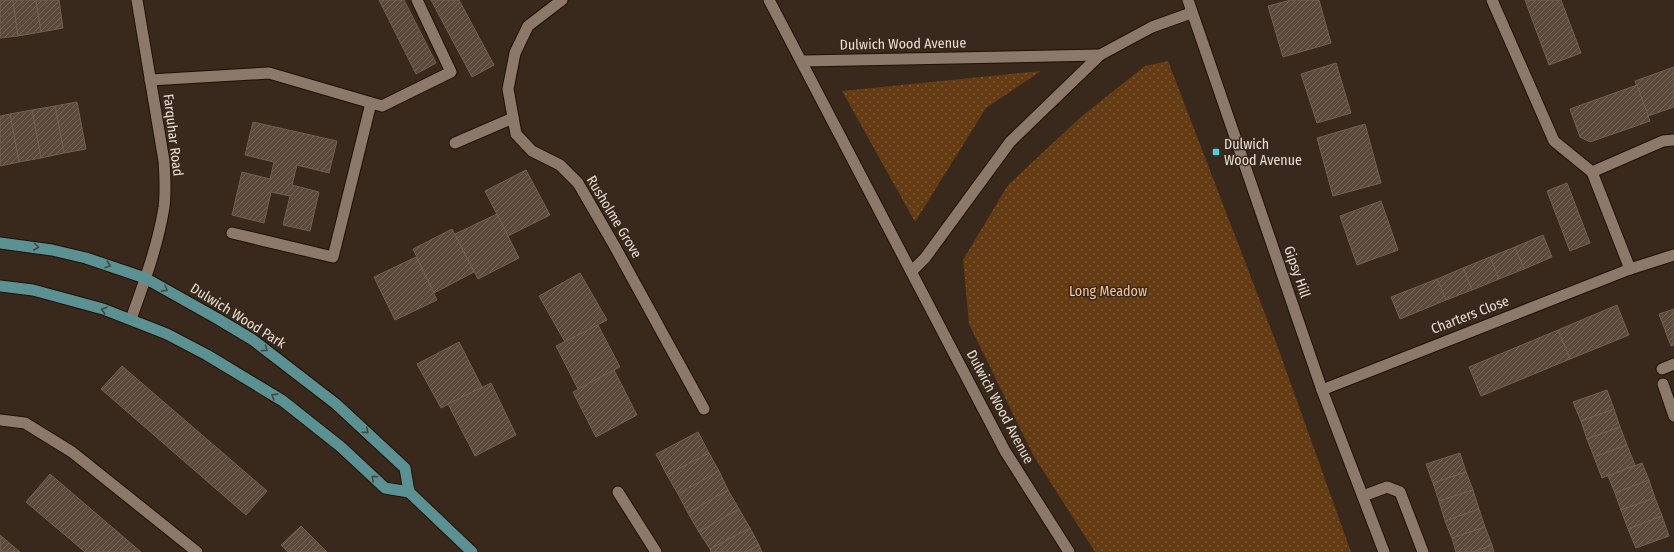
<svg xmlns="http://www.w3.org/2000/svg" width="1674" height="552" viewBox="0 0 1674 552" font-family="'Fira Sans Condensed',sans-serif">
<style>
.park{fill:url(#park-dots)}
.building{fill:url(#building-hatch);stroke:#726051}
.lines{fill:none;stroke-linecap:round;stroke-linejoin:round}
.service-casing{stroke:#1f1105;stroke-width:13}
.minor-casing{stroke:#1f1105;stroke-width:13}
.tertiary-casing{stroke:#1f1105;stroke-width:13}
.primary-casing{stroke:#1f1105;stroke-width:13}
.service{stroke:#8c796a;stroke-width:11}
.minor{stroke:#8c796a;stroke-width:11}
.tertiary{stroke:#8c796a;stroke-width:11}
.primary{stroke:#5c9193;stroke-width:11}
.oneway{stroke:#434840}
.poi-dot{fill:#53cbdb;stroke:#38291c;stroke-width:1.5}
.labels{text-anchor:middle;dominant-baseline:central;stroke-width:3;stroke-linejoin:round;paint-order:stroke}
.street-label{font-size:14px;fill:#e8ded5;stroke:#38291c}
.poi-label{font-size:14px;fill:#e8ded5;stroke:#38291c;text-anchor:start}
.park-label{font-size:14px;fill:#fbc59a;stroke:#38291c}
</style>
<defs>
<pattern id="park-dots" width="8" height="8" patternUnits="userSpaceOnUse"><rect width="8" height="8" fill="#643b13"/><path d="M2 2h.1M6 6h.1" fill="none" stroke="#7a5734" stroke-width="1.8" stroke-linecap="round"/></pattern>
<pattern id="building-hatch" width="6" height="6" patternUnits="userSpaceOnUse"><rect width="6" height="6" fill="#5c4b3d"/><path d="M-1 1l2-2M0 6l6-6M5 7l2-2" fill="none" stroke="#736458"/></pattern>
</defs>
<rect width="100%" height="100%" fill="#38291c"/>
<g class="park">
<path d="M 1168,61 L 1277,345 L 1351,552 L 1095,552 L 1033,455 L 969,324 L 963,260 L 1008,185 L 1082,116 L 1145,66 Z"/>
<path d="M 1041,71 L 986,108 L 915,222 L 842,91 Z"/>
</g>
<g class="building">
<path d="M 0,0 L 13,0 L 18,36 L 0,38 Z"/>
<path d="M 13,0 L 36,0 L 41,32 L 18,36 Z"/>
<path d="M 36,0 L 59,0 L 63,28 L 41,32 Z"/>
<path d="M 379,0 L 404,0 L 436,63 L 416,74 Z"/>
<path d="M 431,0 L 459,0 L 494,65 L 472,77 Z"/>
<path d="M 1291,0 L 1319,0 L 1331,43 L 1283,57 L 1268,6 Z"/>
<path d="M 1525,0 L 1561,0 L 1581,53 L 1549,65 Z"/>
<path d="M 1336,63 L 1351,113 L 1317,123 L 1301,74 Z"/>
<path d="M 1674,67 L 1674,107 L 1648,116 L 1635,81 Z"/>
<path d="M 1637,85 L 1650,121 L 1590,142 L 1580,137 L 1570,109 Z"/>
<path d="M 77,102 L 86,149 L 64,153 L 55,106 Z"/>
<path d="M 55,106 L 64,153 L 41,158 L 32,110 Z"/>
<path d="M 32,110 L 41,158 L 19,162 L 10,114 Z"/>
<path d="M 10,114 L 19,162 L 0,166 L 0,116 Z"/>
<path d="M 253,122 L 337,141 L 329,173 L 297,165 L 292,185 L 319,192 L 310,231 L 283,225 L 290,196 L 271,192 L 264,223 L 232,215 L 242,172 L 270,179 L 274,162 L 245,155 Z"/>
<path d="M 1365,124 L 1381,183 L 1333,196 L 1317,138 Z"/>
<path d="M 526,170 L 550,215 L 508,236 L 485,191 Z"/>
<path d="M 1567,183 L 1590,243 L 1570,251 L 1547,191 Z"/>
<path d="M 1381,201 L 1398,250 L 1357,265 L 1340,216 Z"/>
<path d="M 497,214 L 519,258 L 478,279 L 455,234 Z"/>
<path d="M 452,229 L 474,272 L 434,293 L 413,249 Z"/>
<path d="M 1543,235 L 1552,257 L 1524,269 L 1515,247 Z"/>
<path d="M 1515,247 L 1524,269 L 1499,279 L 1490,257 Z"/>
<path d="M 416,257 L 437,300 L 395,320 L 374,277 Z"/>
<path d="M 1490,257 L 1499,279 L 1472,290 L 1463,268 Z"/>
<path d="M 1463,268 L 1472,290 L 1446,300 L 1437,279 Z"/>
<path d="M 580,273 L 607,320 L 565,342 L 539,296 Z"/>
<path d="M 1437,279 L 1446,300 L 1400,319 L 1391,297 Z"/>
<path d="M 1617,305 L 1629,335 L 1570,359 L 1558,330 Z"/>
<path d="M 1674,309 L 1674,345 L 1671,346 L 1659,314 Z"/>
<path d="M 598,325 L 620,367 L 578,389 L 556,346 Z"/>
<path d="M 1558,330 L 1570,359 L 1481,396 L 1469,367 Z"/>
<path d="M 459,342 L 482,387 L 441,408 L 417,364 Z"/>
<path d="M 122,366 L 267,491 L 246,515 L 101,389 Z"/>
<path d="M 614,370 L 637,415 L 596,437 L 573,392 Z"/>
<path d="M 491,383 L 516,435 L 475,456 L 448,404 Z"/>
<path d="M 1607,390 L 1614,409 L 1581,421 L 1573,402 Z"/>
<path d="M 1614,409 L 1620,427 L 1587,439 L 1581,421 Z"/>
<path d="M 1620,427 L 1627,445 L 1594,457 L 1587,439 Z"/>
<path d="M 698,432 L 709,453 L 667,475 L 656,454 Z"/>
<path d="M 1627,445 L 1635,465 L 1602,478 L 1594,457 Z"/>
<path d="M 709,453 L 719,471 L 678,494 L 667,475 Z"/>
<path d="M 1460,453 L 1466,472 L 1433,483 L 1426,464 Z"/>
<path d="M 1642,463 L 1649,480 L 1615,493 L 1608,476 Z"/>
<path d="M 719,471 L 728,490 L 688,513 L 678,494 Z"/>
<path d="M 1466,472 L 1473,490 L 1439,501 L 1433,483 Z"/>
<path d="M 50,474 L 141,552 L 85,552 L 26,502 Z"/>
<path d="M 1649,480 L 1655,498 L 1621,510 L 1615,493 Z"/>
<path d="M 728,490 L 739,509 L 699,532 L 688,513 Z"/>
<path d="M 1473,490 L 1479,509 L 1445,521 L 1439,501 Z"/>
<path d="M 1655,498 L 1662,516 L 1628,529 L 1621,510 Z"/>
<path d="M 739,509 L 750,528 L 710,549 L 699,532 Z"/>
<path d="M 1479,509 L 1485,527 L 1452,538 L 1445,521 Z"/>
<path d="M 1662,516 L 1669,536 L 1636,548 L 1628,529 Z"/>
<path d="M 301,526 L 327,552 L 288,552 L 281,545 Z"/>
<path d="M 1485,527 L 1492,545 L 1473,552 L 1456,552 L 1452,538 Z"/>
<path d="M 750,528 L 759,545 L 746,552 L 711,552 L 710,549 Z"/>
<path d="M 0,535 L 20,552 L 0,552 Z"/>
<path d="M 759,545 L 762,552 L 746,552 Z"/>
<path d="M 1492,545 L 1494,552 L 1473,552 Z"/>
</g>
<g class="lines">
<defs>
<g id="service">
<path d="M 150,80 L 269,73 L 382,106 L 451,72 L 417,0"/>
<path d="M 455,143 L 513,118"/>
<path d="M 232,233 L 333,257 L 371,103"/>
</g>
<g id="minor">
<path d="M 562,0 L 528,26 L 515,53 L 508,89 L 516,134 L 532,151 L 560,165 L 578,183 L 614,245 L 704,409"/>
<path d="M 769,0 L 1005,451 L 1069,552"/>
<path d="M 1492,0 L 1554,141 L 1592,172 L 1663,141 L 1674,140"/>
<path d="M 803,61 L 1100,55"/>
<path d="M 1592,172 L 1630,269 L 1674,255"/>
<path d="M 912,271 L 925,258 L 1010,142 L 1100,55 L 1152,27 L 1191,13"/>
<path d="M 1662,369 L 1674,364"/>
<path d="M 1663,384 L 1674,416"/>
<path d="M 1322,390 L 1630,269"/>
<path d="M 0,420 L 25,423 L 72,452 L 197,552"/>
<path d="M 618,492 L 656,552"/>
<path d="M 1363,496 L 1387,487 L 1400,492 L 1423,552"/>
</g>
<g id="tertiary">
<path d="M 1188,0 L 1322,390 L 1384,552"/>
<path d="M 131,319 C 144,283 158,245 164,207 C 166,192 165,176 164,161 L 137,0"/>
</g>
<g id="primary">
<path d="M 0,243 L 52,250 L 86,258 L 145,278 L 218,319 L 253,340 L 336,404 L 405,468 L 409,492"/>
<path d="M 0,286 L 33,290 L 103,309 L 167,334 L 207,355 L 283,401 L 341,447 L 385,488 L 409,492 L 472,552"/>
</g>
</defs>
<use href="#service" class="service-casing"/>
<use href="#minor" class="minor-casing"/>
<use href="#tertiary" class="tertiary-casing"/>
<use href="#primary" class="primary-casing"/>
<use href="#service" class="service"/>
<use href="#minor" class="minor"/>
<use href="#tertiary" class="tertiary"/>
<use href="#primary" class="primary"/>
</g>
<defs><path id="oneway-chevron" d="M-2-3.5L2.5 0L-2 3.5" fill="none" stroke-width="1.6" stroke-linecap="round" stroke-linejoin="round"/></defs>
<g class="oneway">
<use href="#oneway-chevron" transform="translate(36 247) rotate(8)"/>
<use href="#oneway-chevron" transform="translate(108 265) rotate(19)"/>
<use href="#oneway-chevron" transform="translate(165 289) rotate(29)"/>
<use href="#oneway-chevron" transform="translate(104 310) rotate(-162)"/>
<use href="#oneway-chevron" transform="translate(265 349) rotate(36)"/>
<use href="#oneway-chevron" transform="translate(274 396) rotate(-148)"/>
<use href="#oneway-chevron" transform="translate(366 431) rotate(42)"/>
<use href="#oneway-chevron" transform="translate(374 478) rotate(-138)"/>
</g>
<rect class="poi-dot" x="1212" y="148" width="8" height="8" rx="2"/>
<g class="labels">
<g class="street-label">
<text transform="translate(903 44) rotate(-1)">Dulwich Wood Avenue</text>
<text transform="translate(173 135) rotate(83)">Farquhar Road</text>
<text transform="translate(614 217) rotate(59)">Rusholme Grove</text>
<text transform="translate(1297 272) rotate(71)">Gipsy Hill</text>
<text transform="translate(1470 315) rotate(-21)">Charters Close</text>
<text transform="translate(238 316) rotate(32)">Dulwich Wood Park</text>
<text transform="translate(1000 407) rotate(62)">Dulwich Wood Avenue</text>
</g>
<g class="poi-label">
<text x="1224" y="144">Dulwich<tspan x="1224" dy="16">Wood Avenue</tspan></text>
</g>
<g class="park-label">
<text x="1108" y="291">Long Meadow</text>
</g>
</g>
</svg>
